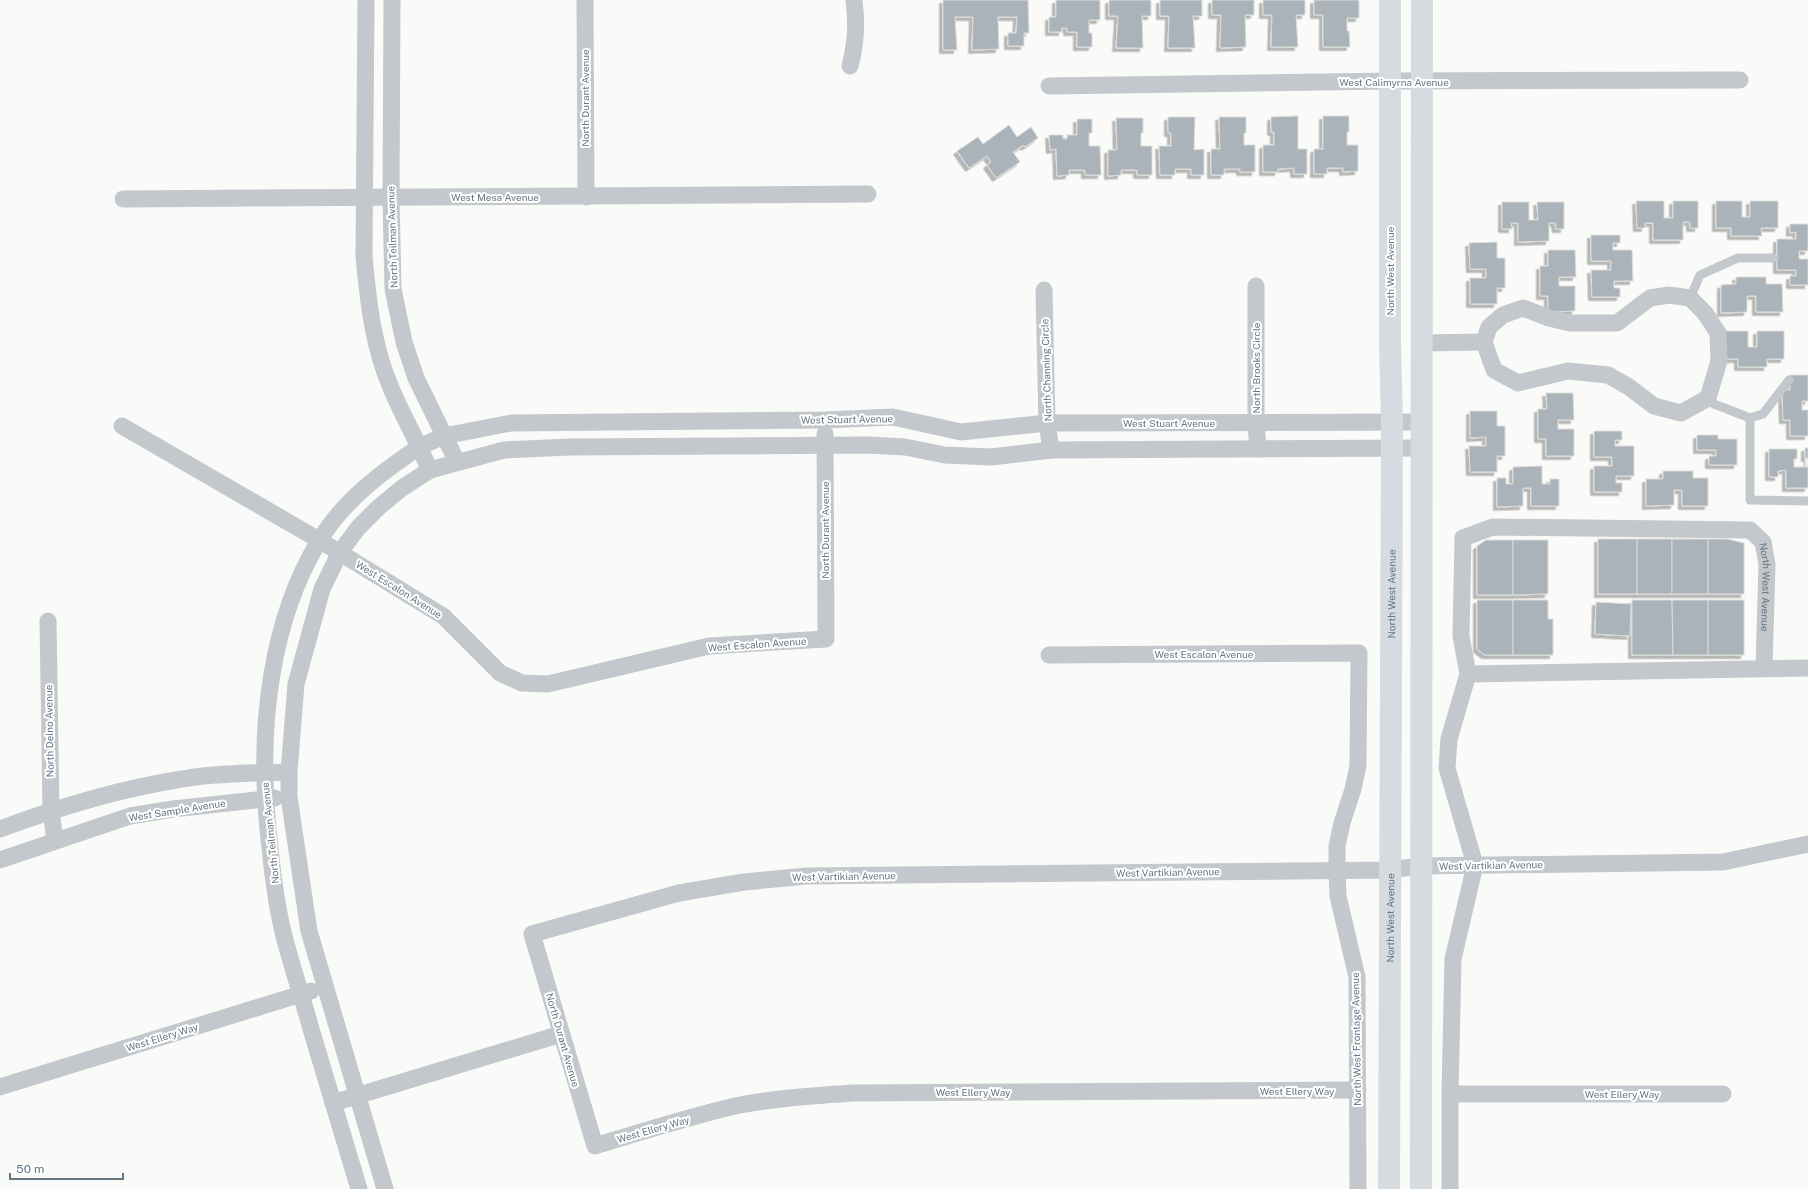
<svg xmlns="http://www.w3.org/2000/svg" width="1808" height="1189" viewBox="0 0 1808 1189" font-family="'Public Sans',sans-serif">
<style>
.building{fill:#aab3b9;stroke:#dcdcda;filter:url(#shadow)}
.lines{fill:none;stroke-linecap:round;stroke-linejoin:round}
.service{stroke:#c3c8cc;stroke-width:9}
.minor{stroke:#c3c8cc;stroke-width:17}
.secondary{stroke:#d6dbdf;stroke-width:22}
.labels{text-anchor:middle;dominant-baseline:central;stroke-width:4;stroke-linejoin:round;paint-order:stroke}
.street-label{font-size:10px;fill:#657683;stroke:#fff}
</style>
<defs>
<filter id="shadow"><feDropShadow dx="-3.5" dy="3.5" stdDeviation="0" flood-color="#0004"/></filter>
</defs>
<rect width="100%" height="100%" fill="#fafaf8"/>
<g class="building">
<path d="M 943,0 L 1028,0 L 1029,33 L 1024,33 L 1024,46 L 1008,46 L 1008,33 L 1016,33 L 1017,17 L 998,17 L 999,49 L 972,50 L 973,17 L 955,17 L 957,50 L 943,50 Z"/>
<path d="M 1056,0 L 1100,0 L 1100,20 L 1089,20 L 1089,33 L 1092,33 L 1092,47 L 1077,47 L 1077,32 L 1067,32 L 1067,28 L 1062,28 L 1062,32 L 1049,32 L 1049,17 L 1056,17 Z"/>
<path d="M 1109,0 L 1151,0 L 1151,16 L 1142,16 L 1143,48 L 1116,48 L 1118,16 L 1109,16 Z"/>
<path d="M 1160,0 L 1202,0 L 1202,16 L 1193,16 L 1195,48 L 1168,48 L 1169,16 L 1160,16 Z"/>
<path d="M 1212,0 L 1254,0 L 1254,15 L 1245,15 L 1246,47 L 1220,48 L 1221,15 L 1212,15 Z"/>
<path d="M 1263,0 L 1305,0 L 1305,15 L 1296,15 L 1298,47 L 1271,47 L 1272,15 L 1263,15 Z"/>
<path d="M 1314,0 L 1359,0 L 1359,18 L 1347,18 L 1347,31 L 1349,31 L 1350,47 L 1323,47 L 1323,15 L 1314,15 Z"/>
<path d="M 1298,116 L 1298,149 L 1307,149 L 1307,174 L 1294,174 L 1294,168 L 1278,169 L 1278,172 L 1263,172 L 1263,145 L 1274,145 L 1274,132 L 1271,132 L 1271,117 Z"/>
<path d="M 1323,116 L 1349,116 L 1349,132 L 1347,132 L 1347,145 L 1358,145 L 1358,171 L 1343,172 L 1343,168 L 1327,168 L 1327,174 L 1314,174 L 1314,149 L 1323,149 Z"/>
<path d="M 1168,117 L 1195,117 L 1194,150 L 1204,149 L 1204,175 L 1191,175 L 1191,169 L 1175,169 L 1175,175 L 1160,175 L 1159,146 L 1171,146 L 1171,133 L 1168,133 Z"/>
<path d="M 1219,117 L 1246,117 L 1246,133 L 1244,133 L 1244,145 L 1255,145 L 1255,172 L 1240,172 L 1240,169 L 1224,169 L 1224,175 L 1211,175 L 1211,149 L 1220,149 Z"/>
<path d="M 1116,118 L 1143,118 L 1143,133 L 1141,133 L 1141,146 L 1152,146 L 1152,175 L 1137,175 L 1137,170 L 1121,170 L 1121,175 L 1108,176 L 1108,150 L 1117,150 Z"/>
<path d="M 1077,119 L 1092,119 L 1092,133 L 1089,133 L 1089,146 L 1100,146 L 1101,175 L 1085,175 L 1085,170 L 1069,170 L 1069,175 L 1057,176 L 1056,149 L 1050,150 L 1049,135 L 1063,135 L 1063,139 L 1067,139 L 1067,135 L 1077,135 Z"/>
<path d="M 1009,125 L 1017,137 L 1031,127 L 1038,138 L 1025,147 L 1024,145 L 1013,152 L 1020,162 L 996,178 L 987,165 L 991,162 L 987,156 L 969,168 L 957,151 L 978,137 L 983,144 Z"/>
<path d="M 1636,201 L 1664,201 L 1664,218 L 1673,218 L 1673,201 L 1698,201 L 1698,228 L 1690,228 L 1690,222 L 1683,222 L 1683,240 L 1653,240 L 1653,223 L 1645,223 L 1645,228 L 1637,228 Z"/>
<path d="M 1716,201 L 1742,201 L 1742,217 L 1750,217 L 1750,201 L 1778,201 L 1778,228 L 1761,228 L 1762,236 L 1731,236 L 1731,228 L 1716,228 Z"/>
<path d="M 1502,202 L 1529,202 L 1529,220 L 1538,220 L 1537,202 L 1564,202 L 1564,229 L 1556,229 L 1555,223 L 1549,223 L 1549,241 L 1518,242 L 1518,223 L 1511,223 L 1512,229 L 1502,229 Z"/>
<path d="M 1790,224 L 1808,224 L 1808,251 L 1799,251 L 1799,259 L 1808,259 L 1808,285 L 1790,285 L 1790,276 L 1796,276 L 1796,270 L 1777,270 L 1777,239 L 1796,239 L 1796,232 L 1790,233 Z"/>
<path d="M 1591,235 L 1620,235 L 1620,243 L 1613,243 L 1613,250 L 1632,250 L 1633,281 L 1614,281 L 1614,288 L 1620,288 L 1620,297 L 1592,297 L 1591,270 L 1611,270 L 1611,261 L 1591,261 Z"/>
<path d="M 1497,242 L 1497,258 L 1505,258 L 1505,288 L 1497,288 L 1497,304 L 1470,304 L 1470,278 L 1486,278 L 1486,269 L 1470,269 L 1469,243 Z"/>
<path d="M 1548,250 L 1575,250 L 1576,277 L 1559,277 L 1559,286 L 1575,286 L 1575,311 L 1548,312 L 1548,296 L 1540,296 L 1540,266 L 1548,266 Z"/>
<path d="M 1736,277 L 1766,277 L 1766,284 L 1782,284 L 1783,312 L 1756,312 L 1756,296 L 1747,296 L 1747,312 L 1721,313 L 1721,285 L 1736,284 Z"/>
<path d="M 1722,331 L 1748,331 L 1748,347 L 1757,347 L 1757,331 L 1784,331 L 1784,359 L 1767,359 L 1767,367 L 1738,367 L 1738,359 L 1723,359 Z"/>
<path d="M 1790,375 L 1808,375 L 1808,401 L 1802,401 L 1802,410 L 1808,410 L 1808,436 L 1790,436 L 1790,420 L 1783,420 L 1782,390 L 1790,390 Z"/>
<path d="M 1546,393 L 1573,393 L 1574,420 L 1558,420 L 1558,429 L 1574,429 L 1574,456 L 1546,456 L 1546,439 L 1538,439 L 1538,409 L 1547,409 Z"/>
<path d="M 1470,411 L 1497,411 L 1497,426 L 1505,426 L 1505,456 L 1497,456 L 1497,472 L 1470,472 L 1469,446 L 1486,446 L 1486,437 L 1470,438 Z"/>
<path d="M 1594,431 L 1622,431 L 1622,440 L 1615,440 L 1615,446 L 1634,446 L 1634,476 L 1616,476 L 1616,483 L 1622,483 L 1622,492 L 1594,492 L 1594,466 L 1612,466 L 1612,457 L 1594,457 Z"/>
<path d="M 1697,435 L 1718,435 L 1718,439 L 1737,439 L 1737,465 L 1709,465 L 1709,456 L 1716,456 L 1716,450 L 1697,450 Z"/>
<path d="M 1805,448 L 1808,448 L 1808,488 L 1786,488 L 1786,470 L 1778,471 L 1778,477 L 1769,477 L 1769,449 L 1797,449 L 1797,459 L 1794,459 L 1794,467 L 1808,467 L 1808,458 L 1805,458 Z"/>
<path d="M 1542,466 L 1542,484 L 1550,484 L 1550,479 L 1559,479 L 1559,506 L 1531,506 L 1531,488 L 1523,488 L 1523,506 L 1497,507 L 1497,478 L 1506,478 L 1506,484 L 1513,484 L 1513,467 Z"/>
<path d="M 1663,471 L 1693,471 L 1693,478 L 1708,478 L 1708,506 L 1682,506 L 1682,490 L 1674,490 L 1674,505 L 1646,506 L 1646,479 L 1663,479 Z"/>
<rect x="1598" y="539" width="39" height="55"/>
<rect x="1637" y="539" width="35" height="55"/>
<rect x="1672" y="539" width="36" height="55"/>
<path d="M 1708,539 L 1727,539 L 1744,543 L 1744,594 L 1708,594 Z"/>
<path d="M 1486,540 L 1513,540 L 1513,595 L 1477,595 L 1477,546 Z"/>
<path d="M 1513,540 L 1548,540 L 1548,594 L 1513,595 Z"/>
<path d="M 1477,600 L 1513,600 L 1513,655 L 1485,655 L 1477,649 Z"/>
<path d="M 1513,600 L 1548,600 L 1548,619 L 1553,619 L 1553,655 L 1513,655 Z"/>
<path d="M 1632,600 L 1672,600 L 1673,655 L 1632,655 Z"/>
<path d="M 1672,600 L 1708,600 L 1708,655 L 1673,655 Z"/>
<rect x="1708" y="600" width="36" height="55"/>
<path d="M 1596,602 L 1631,604 L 1630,636 L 1595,634 Z"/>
</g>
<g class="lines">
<g class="service">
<path d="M 1690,298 L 1700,275 L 1738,258 L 1774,258"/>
<path d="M 1708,398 L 1714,404 L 1750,418 L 1750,500 L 1808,501"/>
<path d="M 1750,418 L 1763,414 L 1789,380"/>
</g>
<g class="minor">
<path d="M 392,0 L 391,198 L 393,289 L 404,342 L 416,378 L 457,462"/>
<path d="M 585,0 L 586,197"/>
<path d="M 850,66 C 856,42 857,25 854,0"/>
<path d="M 1049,86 L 1390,81 L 1740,80"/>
<path d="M 123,199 L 868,194"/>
<path d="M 1256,286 L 1256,424 L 1258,449"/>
<path d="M 1044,290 L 1047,423 L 1051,450"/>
<path d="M 1669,295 L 1690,298 L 1705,313 L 1718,333 L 1719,361 L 1708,398 L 1681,413 L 1654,406 L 1629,387 L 1608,375 L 1568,371 L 1518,383 L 1494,370 L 1484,342 L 1489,327 L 1503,315 L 1523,308 L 1549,318 L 1570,323 L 1617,323 L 1650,298 Z"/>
<path d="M 1421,343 L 1484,342"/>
<path d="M 122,426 L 319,540 L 443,616 L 500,673 L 522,683 L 548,684 L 709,646 L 826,639 L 825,434"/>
<path d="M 430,470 L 419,447 L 444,436 L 511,423 L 825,420 L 893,417 L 961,432 L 1047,423 L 1421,422"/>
<path d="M 48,621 L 51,811 L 55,841"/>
<path d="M 1049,655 L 1359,653 L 1358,766 L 1353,789 L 1342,823 L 1337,846 L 1337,871 L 1338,896 L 1357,977 L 1358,1189"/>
<path d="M 1468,674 L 1808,668"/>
<path d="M 0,829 C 59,807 119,789 182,779 C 215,773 255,773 289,772"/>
<path d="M 0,860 L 130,816 L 173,809 L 275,798"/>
<path d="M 0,1087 L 311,991"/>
<path d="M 1358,1090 L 853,1093 C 814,1096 774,1098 735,1106 C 688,1117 641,1132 595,1146 L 532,934 L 679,893 L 744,882 L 807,876 L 1390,870 L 1420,866 L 1723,862 L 1808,844"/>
<path d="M 1450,1094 L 1723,1094"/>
<path d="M 333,1103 L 561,1034"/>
<path d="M 359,1189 C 343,1136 327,1083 311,1029 C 303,1000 293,970 285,940 C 277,910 273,878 270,848 C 263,789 262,732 272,674 C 280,626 294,582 319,541 C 343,501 382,472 419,447 C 410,427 399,408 391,388 C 373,347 368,300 364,256 L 366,0"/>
<path d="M 385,1189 L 309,931 L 289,797 L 289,772 L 296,684 L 322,589 L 340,552 L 358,528 L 379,507 L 402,488 L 430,470 L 504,450 L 570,447 L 868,445 L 905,447 L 945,455 L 991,457 L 1051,450 L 1421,448"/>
<path id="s1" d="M 1450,1189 L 1450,1094 L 1453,959 L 1475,865 L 1447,768 L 1449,739 L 1468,674 L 1461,636 L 1463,538 L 1493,527 L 1750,530 L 1763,542 L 1767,564 L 1764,668"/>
</g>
<g class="secondary">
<path id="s2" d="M 1389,1189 L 1392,424 L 1390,344 L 1390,0"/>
<path d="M 1421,1189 L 1422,0"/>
</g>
</g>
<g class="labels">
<g class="street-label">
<text x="1394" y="82">West Calimyrna Avenue</text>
<text transform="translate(585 98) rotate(-90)">North Durant Avenue</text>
<text x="495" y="197">West Mesa Avenue</text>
<text transform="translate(392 237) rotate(-92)">North Teilman Avenue</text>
<text transform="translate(1390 271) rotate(-90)">North West Avenue</text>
<text transform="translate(1256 368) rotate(-90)">North Brooks Circle</text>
<text transform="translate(1046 370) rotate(-92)">North Channing Circle</text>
<text transform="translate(847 419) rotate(-1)">West Stuart Avenue</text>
<text x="1169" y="423">West Stuart Avenue</text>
<text transform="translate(825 530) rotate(-90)">North Durant Avenue</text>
<text stroke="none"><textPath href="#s1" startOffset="1013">North West Avenue</textPath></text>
<text transform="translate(399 589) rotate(32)">West Escalon Avenue</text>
<text stroke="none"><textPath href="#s2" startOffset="595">North West Avenue</textPath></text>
<text transform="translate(757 644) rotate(-4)">West Escalon Avenue</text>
<text x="1204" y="654">West Escalon Avenue</text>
<text transform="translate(49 731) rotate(-91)">North Delno Avenue</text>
<text transform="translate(177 810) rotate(-9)">West Sample Avenue</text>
<text transform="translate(270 833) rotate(-96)">North Teilman Avenue</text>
<text transform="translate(1491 865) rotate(-1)">West Vartikian Avenue</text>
<text transform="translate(1168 872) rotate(-1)">West Vartikian Avenue</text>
<text transform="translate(844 876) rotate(-1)">West Vartikian Avenue</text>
<text stroke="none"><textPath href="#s2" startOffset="271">North West Avenue</textPath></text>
<text transform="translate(162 1037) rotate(-17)">West Ellery Way</text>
<text transform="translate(1356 1039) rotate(-91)">North West Frontage Avenue</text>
<text transform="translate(563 1040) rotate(74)">North Durant Avenue</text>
<text x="1297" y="1091">West Ellery Way</text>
<text x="973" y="1092">West Ellery Way</text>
<text x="1622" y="1094">West Ellery Way</text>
<text transform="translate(653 1129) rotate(-16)">West Ellery Way</text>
</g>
</g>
<path d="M10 1173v6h113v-6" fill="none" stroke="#657683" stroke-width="2"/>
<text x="16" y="1173" font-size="12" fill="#657683" stroke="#ffffff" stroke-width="3" paint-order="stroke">50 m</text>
</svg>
